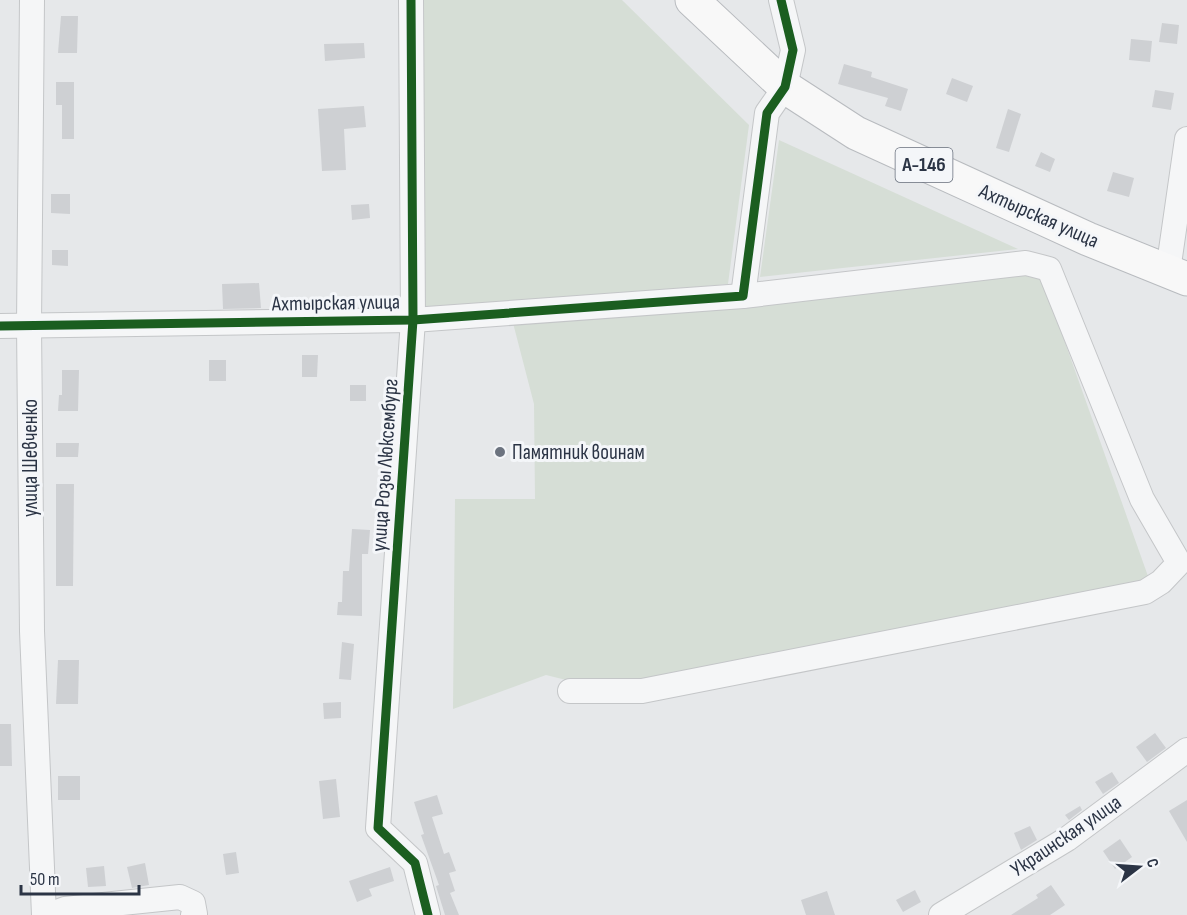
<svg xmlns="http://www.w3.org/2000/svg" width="1187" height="915" viewBox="0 0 1187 915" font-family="'Sofia Sans Condensed',sans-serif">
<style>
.green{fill:#d6ded6}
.building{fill:#ced0d3}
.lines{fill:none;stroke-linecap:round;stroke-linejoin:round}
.minor-casing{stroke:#c4c6c8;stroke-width:26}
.highway-casing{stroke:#b8bbbf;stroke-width:35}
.minor{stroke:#f5f6f7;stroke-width:24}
.highway{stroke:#f8f8f8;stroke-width:33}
.cycleway-casing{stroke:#f4f6f9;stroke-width:13}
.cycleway{stroke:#1b5e20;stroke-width:9}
.poi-dot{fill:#6c737f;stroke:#f4f6f9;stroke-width:2}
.labels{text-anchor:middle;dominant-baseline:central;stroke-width:6;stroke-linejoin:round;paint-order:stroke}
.shield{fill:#f4f6f9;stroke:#676e7b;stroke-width:1.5}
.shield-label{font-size:20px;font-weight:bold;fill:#2b3445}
.street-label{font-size:21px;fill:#2b3445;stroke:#f4f6f9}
.poi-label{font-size:21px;fill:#2b3445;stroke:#f4f6f9;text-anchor:start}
</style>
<rect width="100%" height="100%" fill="#e6e8ea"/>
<g class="green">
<path d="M 421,0 L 622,0 L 749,125 L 728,284 L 424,313 Z"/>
<path d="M 779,140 L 1018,249 L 760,277 Z"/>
<path d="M 1040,272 L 1149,579 L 1102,595 L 598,688 L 546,675 L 453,709 L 455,499 L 535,499 L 534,404 L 513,323 Z"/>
</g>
<g class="building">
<path d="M 61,16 L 78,16 L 77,53 L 58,53 Z"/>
<path d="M 1162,23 L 1179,25 L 1177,44 L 1159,42 Z"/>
<path d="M 1131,39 L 1152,41 L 1150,62 L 1129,60 Z"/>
<path d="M 364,43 L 365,58 L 325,61 L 324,44 Z"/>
<path d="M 844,64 L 872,72 L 871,77 L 908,89 L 901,111 L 885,106 L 888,98 L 838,84 Z"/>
<path d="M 952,78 L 973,86 L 967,102 L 946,94 Z"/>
<path d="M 56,82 L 74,82 L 74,139 L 62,139 L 62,105 L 56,105 Z"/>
<path d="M 1155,90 L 1174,93 L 1171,110 L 1152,107 Z"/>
<path d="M 364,106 L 366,127 L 344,129 L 346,170 L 322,171 L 318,109 Z"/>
<path d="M 1008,109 L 1021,114 L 1009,152 L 996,148 Z"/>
<path d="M 1041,152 L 1055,159 L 1050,172 L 1035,166 Z"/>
<path d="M 1113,172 L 1134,178 L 1129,197 L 1107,191 Z"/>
<path d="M 51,194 L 70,194 L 70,214 L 51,213 Z"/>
<path d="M 369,204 L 370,218 L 352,220 L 351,205 Z"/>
<path d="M 52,250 L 68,250 L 68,266 L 52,265 Z"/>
<path d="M 259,283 L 261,308 L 223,309 L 222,284 Z"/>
<path d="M 302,355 L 318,355 L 317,377 L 302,377 Z"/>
<rect x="209" y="360" width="17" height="21"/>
<path d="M 62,370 L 79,370 L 78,411 L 58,411 L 59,395 L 62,395 Z"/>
<rect x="350" y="385" width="16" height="16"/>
<path d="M 56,443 L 79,443 L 78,457 L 56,457 Z"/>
<path d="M 56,484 L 74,484 L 73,586 L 56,586 Z"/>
<path d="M 352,529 L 370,530 L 368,554 L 362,554 L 362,616 L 337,615 L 338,602 L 342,602 L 343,571 L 349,571 Z"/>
<path d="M 342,642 L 354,644 L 351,680 L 339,679 Z"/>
<path d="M 58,660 L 79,660 L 78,704 L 56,704 Z"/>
<path d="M 341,702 L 341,718 L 324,719 L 323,703 Z"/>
<path d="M 0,724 L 11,724 L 12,766 L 0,766 Z"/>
<path d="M 1155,733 L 1166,748 L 1147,762 L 1136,747 Z"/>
<path d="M 1112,772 L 1119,783 L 1103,794 L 1095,782 Z"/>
<rect x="58" y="776" width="22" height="24"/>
<path d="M 336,779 L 340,817 L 323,819 L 319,781 Z"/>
<path d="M 437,795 L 443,814 L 432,817 L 444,854 L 449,852 L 456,871 L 449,873 L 455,891 L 450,893 L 459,915 L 445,915 L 436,886 L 439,885 L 421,835 L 424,834 L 414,802 Z"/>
<path d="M 1187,800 L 1187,842 L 1169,811 Z"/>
<path d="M 1080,806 L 1082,810 L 1069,820 L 1065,815 Z"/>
<path d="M 1030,826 L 1037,840 L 1021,850 L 1014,833 Z"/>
<path d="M 1120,839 L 1132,857 L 1115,869 L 1103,851 Z"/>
<path d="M 236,852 L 239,873 L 226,875 L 223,854 Z"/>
<path d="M 145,863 L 149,885 L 132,888 L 127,867 Z"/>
<path d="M 104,866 L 106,886 L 88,887 L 86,868 Z"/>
<path d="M 390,867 L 394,881 L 369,889 L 372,896 L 357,902 L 349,881 Z"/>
<path d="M 1051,885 L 1065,905 L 1050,915 L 1011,915 L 1038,898 L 1036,895 Z"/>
<path d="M 915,890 L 921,902 L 903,912 L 896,900 Z"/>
<path d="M 827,891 L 835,915 L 806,915 L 801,900 Z"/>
</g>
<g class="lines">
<defs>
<g id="minor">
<path d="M 32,0 L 29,325 L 32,631 L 44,915"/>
<path d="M 411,0 L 413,320 L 378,828 L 415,863 L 428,915"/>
<path d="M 1168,271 L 1187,139"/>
<path d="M 743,296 L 767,113 L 785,87 L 793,50 L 781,0"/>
<path d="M 0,326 L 413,320 L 743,296 L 1026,263 L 1049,269 L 1142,499 L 1179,563 L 1161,582 L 1145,592 L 642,691 L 570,691"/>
<path d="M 49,915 L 65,909 L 180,897 L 193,903 L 195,914 L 193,915"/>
<path d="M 941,915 L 1067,839 L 1187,750"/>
</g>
<path id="highway" d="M 692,0 L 785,87 L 856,133 L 1088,239 L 1187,279"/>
</defs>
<use href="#minor" class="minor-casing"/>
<use href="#highway" class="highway-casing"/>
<use href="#minor" class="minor"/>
<use href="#highway" class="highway"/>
<defs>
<g id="cycleway">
<path d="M 411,0 L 413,320 L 378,828 L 415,863 L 428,915"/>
<path d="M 0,326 L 413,320 L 743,296 L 767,113 L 785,87 L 793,50 L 781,0"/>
</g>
</defs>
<use href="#cycleway" class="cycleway-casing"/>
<use href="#cycleway" class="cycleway"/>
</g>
<circle class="poi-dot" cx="500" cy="452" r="6"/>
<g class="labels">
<rect class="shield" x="895.5" y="148" width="57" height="34" rx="4.5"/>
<g class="shield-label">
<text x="924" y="165">А-146</text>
</g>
<g class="street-label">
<text transform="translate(1039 216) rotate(24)">Ахтырская улица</text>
<text transform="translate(336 303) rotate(-1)">Ахтырская улица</text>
<text transform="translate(30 458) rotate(-90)">улица Шевченко</text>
<text transform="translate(385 465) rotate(-86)">улица Розы Люксембург</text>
<text transform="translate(1066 836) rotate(-34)">Украинская улица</text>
</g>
<g class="poi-label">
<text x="512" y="452">Памятник воинам</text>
</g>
</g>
<g transform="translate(1139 867) rotate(73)" stroke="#f4f6f9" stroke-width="4.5" paint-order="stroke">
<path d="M0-4.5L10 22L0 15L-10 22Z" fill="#2b3445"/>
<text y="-9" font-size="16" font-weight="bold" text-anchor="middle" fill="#2b3445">С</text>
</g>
<path d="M21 885v9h118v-9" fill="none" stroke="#2b3445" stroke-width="3"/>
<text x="30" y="885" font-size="18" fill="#2b3445" stroke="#f4f6f9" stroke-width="4.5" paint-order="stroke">50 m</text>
</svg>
